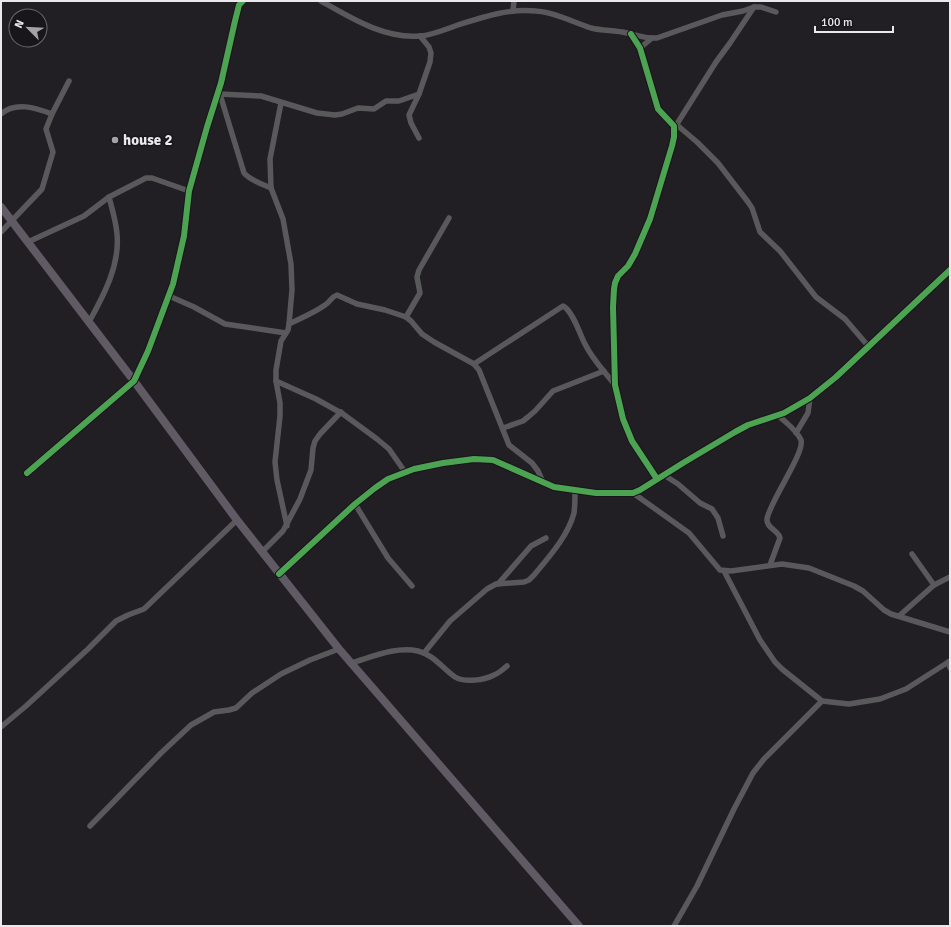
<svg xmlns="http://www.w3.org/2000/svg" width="951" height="927" viewBox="0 0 951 927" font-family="Signika,sans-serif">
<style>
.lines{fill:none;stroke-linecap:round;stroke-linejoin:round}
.minor{stroke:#59585a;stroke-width:5.5}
.highway{stroke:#605a65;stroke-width:8}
.cycleway-casing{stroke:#18151b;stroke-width:8}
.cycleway{stroke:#4ca352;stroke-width:6}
.poi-dot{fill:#a4a2a7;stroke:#18151b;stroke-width:1.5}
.labels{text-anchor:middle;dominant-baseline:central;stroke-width:3;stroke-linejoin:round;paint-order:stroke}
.poi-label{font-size:15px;font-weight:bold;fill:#eae8ed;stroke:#18151b;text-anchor:start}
</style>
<rect width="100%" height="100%" fill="#211f24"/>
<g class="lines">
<g class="minor">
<path d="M 321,1 C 351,18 384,39 420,36 C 433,35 446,29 458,25 C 483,17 509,8 536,11 C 555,12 572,22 591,28 C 603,31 615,30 627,33 C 637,35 646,39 657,38 L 722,15 L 743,11 L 754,7"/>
<path d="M 513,11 L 514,1"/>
<path d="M 631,34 L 640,48 L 658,109 L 674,126 L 674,137 L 672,146 L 650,219 L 635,254 L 628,266 L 618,276 L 615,283 L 614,289 L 613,307 L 615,385 L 623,419 L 632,441 L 657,479"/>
<path d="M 640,48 L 652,38"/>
<path d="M 219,91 L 244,173 C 251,181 262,184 271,188"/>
<path d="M 219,94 L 261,96 L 317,113 L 335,115 L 342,114 L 358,108 L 374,109 L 386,101 L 399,101 L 419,94"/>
<path d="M 281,103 L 270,159 L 271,188 L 283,219 L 291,264 L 292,290 L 289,324 L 288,330 L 281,341 L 276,370 L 276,381 L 280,403 L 280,416 L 275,462 L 277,480 L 287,526"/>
<path d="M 1,114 C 15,101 36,108 52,114"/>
<path d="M 677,125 L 697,142 L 718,163 L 748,202 L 752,208 L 760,232 L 780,251 L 816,297 L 845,319 L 869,347"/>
<path d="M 675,127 L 716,62 L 730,43 L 754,7 L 761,7 L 776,12"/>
<path d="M 419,138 L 411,123 L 409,115 L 419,94 L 430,62 L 431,53 L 429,47 L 420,36"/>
<path d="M 1,232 L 42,189 L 53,152 L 46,129 L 52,114 L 69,81"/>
<path d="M 28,242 L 84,216 L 109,197 L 146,178 L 152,178 L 189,191"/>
<path d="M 169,296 L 194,307 L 225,324 L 286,333"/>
<path d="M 406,317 L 420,293 L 417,277 L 419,270 L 449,218"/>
<path d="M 89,322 C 104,295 120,265 117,234 C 116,221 112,209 109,197"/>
<path d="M 289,324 C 301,318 314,313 325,305 C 330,302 331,297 337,295 L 357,304 L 385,310 L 406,317 L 411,321 L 422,334 L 434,342 L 474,364 L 479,370 L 509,445 L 532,463 L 538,471 L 543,482"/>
<path d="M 474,364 L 563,306 C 573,311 580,335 585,344 C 592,359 605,372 615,385"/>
<path d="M 276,381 L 316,399 L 343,414 L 377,439 L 389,449 L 405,472"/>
<path d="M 503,428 L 523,421 L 528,417 L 535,411 L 553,391 L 604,371"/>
<path d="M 796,433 L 808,413 L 810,398"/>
<path d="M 27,473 L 134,381 L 148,351 L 173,284 L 184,236 L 189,191 L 207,127 L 221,83 L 235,21 L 239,5 L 243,1"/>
<path d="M 664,475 L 678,484 L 700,503 L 712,509 L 718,518 L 723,536"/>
<path d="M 633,493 L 689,533 L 720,570 L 731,571 L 782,564 L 809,568 L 854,586 L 863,591 L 884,610 L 891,614 L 950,632"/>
<path d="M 355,504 L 388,558 L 412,586"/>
<path d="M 262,552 L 283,531 L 300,499 L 311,470 L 313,448 L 315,441 L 320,434 L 341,412"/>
<path d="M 912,554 L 934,585"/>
<path d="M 770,565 L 780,538 C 778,530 766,528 767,519 C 770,501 805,453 801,440 C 797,430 785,422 778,415"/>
<path d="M 724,571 L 760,640 L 775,662 L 782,669 L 822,701 L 849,704 L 880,699 L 906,689 L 950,661"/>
<path d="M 279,574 L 355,504 L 375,488 L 388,479 L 414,469 L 443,463 L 474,459 L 493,460 L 554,487 L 596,493 L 633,493 L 640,490 L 683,463 L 735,432 L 748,425 L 784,413 L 810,398 L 836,377 L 950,270"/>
<path d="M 498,584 L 531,546 L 546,538"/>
<path d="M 899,616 L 934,585 L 950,577"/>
<path d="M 424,653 L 450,621 L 487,589 L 496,584 L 524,582 L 529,580 L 534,575 C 549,557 568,536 574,513 C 575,506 575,498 575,491"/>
<path d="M 948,662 L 950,668"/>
<path d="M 351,663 C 372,657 396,646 418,651 C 434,655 442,668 455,677 C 465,683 485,680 494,675 C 499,673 503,669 507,666"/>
<path d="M 1,727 L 26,706 L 88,649 L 116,621 L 128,615 L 144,609 L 237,520"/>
<path d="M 90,826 L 161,753 L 191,725 L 214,712 L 229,710 L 236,708 L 252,693 L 281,674 L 310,660 L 339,649"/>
<path d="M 674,926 L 697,886 L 734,809 L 753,773 L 764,759 L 822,701"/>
</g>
<path class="highway" d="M 1,207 L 134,381 L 237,520 L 339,649 L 579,926"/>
<defs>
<g id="cycleway">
<path d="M 631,34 L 640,48 L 658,109 L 674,126 L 674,137 L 672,146 L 650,219 L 635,254 L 628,266 L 618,276 L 615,283 L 614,289 L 613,307 L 615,385 L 623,419 L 632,441 L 657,479"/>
<path d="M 27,473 L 134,381 L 148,351 L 173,284 L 184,236 L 189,191 L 207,127 L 221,83 L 235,21 L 239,5 L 243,1"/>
<path d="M 279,574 L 355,504 L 375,488 L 388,479 L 414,469 L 443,463 L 474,459 L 493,460 L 554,487 L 596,493 L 633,493 L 640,490 L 683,463 L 735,432 L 748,425 L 784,413 L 810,398 L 836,377 L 950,270"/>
</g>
</defs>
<use href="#cycleway" class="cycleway-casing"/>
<use href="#cycleway" class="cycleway"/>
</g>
<circle class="poi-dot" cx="115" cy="140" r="4"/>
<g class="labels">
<g class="poi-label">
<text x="123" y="140">house 2</text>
</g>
</g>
<rect width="951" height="927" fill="none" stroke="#eae8ed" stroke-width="4"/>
<g transform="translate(28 28) rotate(294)"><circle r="19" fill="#18151b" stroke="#6c696f"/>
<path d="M0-3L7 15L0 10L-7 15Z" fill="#a4a2a7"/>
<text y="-6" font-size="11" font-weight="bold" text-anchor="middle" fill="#eae8ed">N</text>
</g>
<path d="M815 26v6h78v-6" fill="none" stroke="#eae8ed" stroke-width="2"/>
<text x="821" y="26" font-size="12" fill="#eae8ed" stroke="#18151b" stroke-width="3" paint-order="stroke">100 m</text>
</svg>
